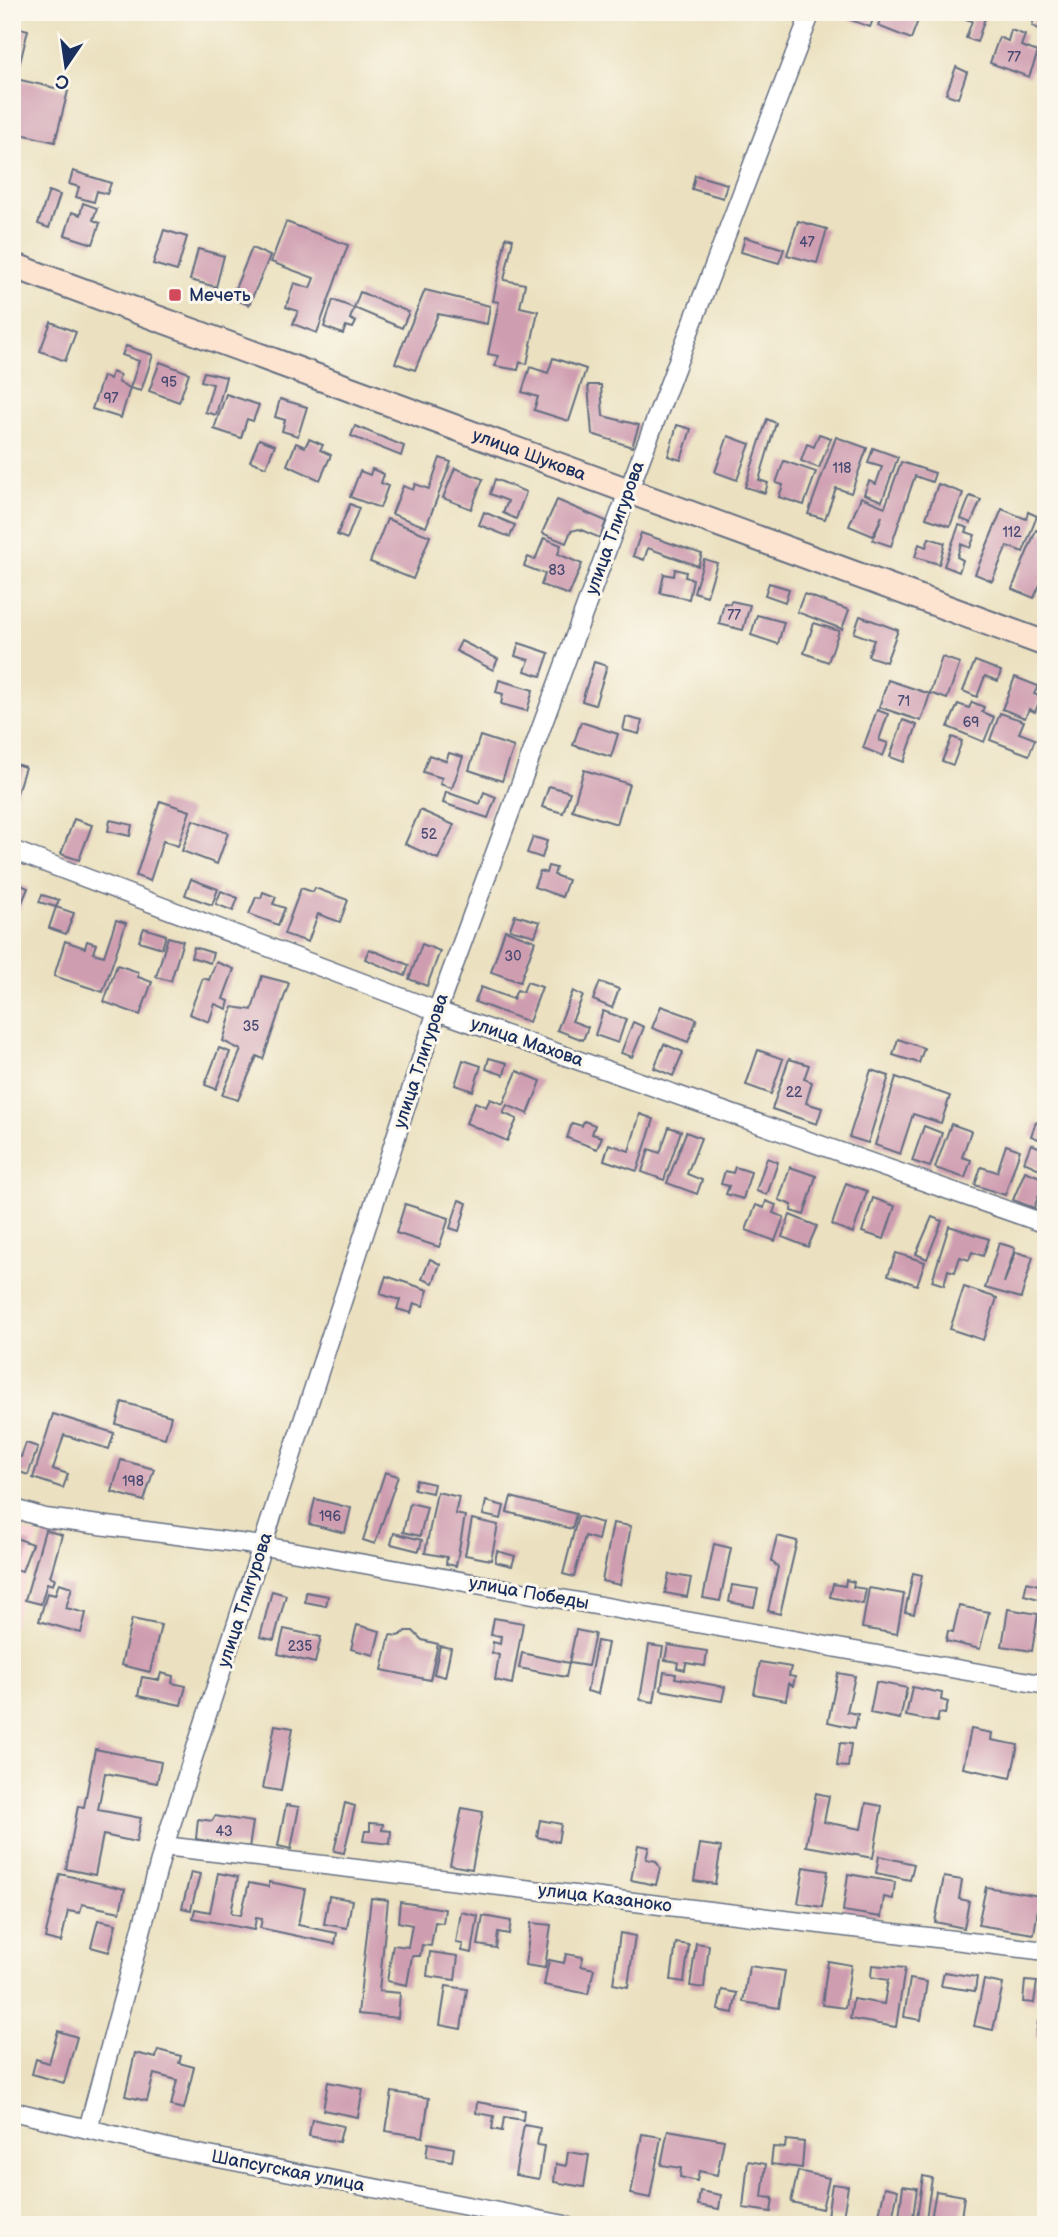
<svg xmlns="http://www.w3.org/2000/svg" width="1058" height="2237" viewBox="0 0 1058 2237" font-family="'Balsamiq Sans',sans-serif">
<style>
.built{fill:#f7cfd4}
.building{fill:#cf9db0}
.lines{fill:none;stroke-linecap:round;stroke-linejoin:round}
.street-casing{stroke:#646d80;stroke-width:21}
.secondary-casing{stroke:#646d80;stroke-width:28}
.street{stroke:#fff;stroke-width:18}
.secondary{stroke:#fde4d0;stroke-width:24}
.poi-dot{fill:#d1495b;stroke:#fbf7ec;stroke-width:2.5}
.labels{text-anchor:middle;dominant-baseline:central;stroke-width:6;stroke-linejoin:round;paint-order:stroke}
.number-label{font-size:14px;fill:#484a72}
.poi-label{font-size:18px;fill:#1b2f5e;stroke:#fbf7ec;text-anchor:start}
.street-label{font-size:18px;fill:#1b2f5e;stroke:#fbf7ec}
</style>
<rect width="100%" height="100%" fill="#fbf7ec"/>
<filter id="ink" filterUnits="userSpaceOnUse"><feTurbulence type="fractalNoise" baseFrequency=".0143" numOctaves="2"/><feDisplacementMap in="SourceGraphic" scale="14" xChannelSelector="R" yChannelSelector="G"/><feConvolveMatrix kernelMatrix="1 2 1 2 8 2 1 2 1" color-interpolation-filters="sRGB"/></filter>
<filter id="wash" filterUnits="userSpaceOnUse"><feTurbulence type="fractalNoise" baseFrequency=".00686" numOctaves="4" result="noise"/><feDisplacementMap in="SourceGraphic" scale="28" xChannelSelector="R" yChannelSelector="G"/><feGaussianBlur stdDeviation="1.57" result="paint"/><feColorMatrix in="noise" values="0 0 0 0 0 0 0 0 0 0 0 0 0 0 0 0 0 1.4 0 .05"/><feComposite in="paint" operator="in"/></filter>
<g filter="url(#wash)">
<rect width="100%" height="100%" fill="#ebe1c0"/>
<path class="built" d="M 12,1527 L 39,1535 L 12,1629 Z"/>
<g id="blocks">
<g class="building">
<path d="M 829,12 L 876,12 L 870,27 Z"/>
<path d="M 883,12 L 912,12 L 920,15 L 911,39 L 878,26 Z"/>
<path d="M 968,12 L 987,12 L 977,42 L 966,38 L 972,21 L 966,19 Z"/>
<path d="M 1035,15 L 1046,19 L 1046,32 L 1032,26 Z"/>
<path d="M 12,26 L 28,30 L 16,79 L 68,91 L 55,142 L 12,132 Z"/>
<path d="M 1011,30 L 1025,35 L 1021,46 L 1038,52 L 1029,77 L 990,63 L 999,37 L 1008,41 Z"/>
<path d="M 956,67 L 967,72 L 958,98 L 946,94 Z"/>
<path d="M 73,171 L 111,183 L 107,194 L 97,191 L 94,202 L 76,197 L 79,187 L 69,184 Z"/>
<path d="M 695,175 L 727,184 L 723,198 L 692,189 Z"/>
<path d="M 49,191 L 60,195 L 49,228 L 38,224 Z"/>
<path d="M 83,203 L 97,208 L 93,220 L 100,223 L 93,244 L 65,235 L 72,212 L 80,215 Z"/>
<path d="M 798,221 L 827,229 L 817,263 L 787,255 Z"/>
<path d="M 286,222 L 348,245 L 317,333 L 293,324 L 298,311 L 286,307 L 294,283 L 310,288 L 314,278 L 271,262 Z"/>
<path d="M 164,230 L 187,237 L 177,271 L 153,264 Z"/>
<path d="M 506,237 L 513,239 L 504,280 L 525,284 L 520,307 L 538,311 L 527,364 L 520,362 L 518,370 L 495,366 L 498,356 L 488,354 L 499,302 L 493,301 Z"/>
<path d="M 745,237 L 784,249 L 779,263 L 741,252 Z"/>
<path d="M 252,248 L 270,256 L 249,305 L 231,298 Z"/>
<path d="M 198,249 L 224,256 L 216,287 L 190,280 Z"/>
<path d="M 425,290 L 490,306 L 487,324 L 438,314 L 415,370 L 395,363 Z"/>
<path d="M 360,292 L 409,312 L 402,328 L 354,308 Z"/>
<path d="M 333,300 L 354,308 L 350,319 L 356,322 L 353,328 L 346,326 L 343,334 L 324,327 Z"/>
<path d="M 51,322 L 76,332 L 65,361 L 40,351 Z"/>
<path d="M 126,346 L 153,355 L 141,391 L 130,388 L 139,361 L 122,355 Z"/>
<path d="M 553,358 L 586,369 L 569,421 L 534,410 L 538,397 L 522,392 L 530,367 L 548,373 Z"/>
<path d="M 160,362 L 189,373 L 179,402 L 149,391 Z"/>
<path d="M 112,372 L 120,375 L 118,382 L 130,388 L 121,418 L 92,409 L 103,376 L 110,379 Z"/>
<path d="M 204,372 L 226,377 L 216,415 L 205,412 L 213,384 L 201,381 Z"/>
<path d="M 588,385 L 601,385 L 603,416 L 639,425 L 632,447 L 592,434 Z"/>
<path d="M 226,394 L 259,405 L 253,421 L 247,419 L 241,438 L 214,429 Z"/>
<path d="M 280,399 L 307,407 L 298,436 L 282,431 L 285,420 L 275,417 Z"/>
<path d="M 767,419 L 776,423 L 759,480 L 768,483 L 765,493 L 745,487 Z"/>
<path d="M 677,425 L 691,429 L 681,460 L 668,456 Z"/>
<path d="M 355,426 L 404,446 L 401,456 L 351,436 Z"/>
<path d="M 819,434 L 831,438 L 819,468 L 801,461 L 807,444 L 814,447 Z"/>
<path d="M 728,436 L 750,444 L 737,480 L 715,472 Z"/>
<path d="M 836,437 L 867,448 L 851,493 L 836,488 L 825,519 L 808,514 Z"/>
<path d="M 259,439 L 275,445 L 266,467 L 250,461 Z"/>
<path d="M 309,439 L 323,445 L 320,450 L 331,455 L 320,480 L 287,465 L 296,443 L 305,447 Z"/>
<path d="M 873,448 L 898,457 L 882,501 L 864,494 L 869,481 L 876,484 L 882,467 L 868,463 Z"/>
<path d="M 440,458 L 451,462 L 426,527 L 392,514 L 403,486 L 413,490 L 415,484 L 429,489 Z"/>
<path d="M 784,461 L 816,472 L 804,505 L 779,497 L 783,485 L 776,483 Z"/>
<path d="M 901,462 L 935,473 L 932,482 L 915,476 L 891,546 L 873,540 L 882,516 L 873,536 L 849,526 L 861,497 L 885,507 Z"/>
<path d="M 455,468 L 483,479 L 471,509 L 443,498 Z"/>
<path d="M 372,469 L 384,474 L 381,483 L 388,486 L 380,508 L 350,497 L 360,471 L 370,475 Z"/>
<path d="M 495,479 L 526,492 L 516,519 L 503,513 L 508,501 L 490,494 Z"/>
<path d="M 938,484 L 963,493 L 950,526 L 926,518 Z"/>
<path d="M 970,496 L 981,500 L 971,523 L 961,519 Z"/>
<path d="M 557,500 L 606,521 L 600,538 L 579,529 L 571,531 L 566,543 L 542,533 Z"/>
<path d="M 350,504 L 359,508 L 347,539 L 337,535 Z"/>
<path d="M 1002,509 L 1026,519 L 1028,512 L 1037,516 L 1023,552 L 1007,546 L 992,581 L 975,574 Z"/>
<path d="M 484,512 L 515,525 L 510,537 L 479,525 Z"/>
<path d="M 387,519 L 430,536 L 413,579 L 370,562 Z"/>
<path d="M 959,525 L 968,528 L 966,532 L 975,535 L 970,548 L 961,544 L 957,557 L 963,560 L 959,572 L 944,566 Z"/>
<path d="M 1036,530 L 1046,534 L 1046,571 L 1034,598 L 1012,589 Z"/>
<path d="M 641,533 L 702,554 L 698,566 L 648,548 L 644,560 L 633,556 Z"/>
<path d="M 544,538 L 561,545 L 558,554 L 582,564 L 569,595 L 541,585 L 545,574 L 524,566 L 528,557 L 535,560 Z"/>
<path d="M 929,538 L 945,543 L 939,564 L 915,557 L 919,544 L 926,547 Z"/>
<path d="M 704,559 L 717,563 L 707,596 L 694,592 Z"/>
<path d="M 675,569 L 686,572 L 685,577 L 693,579 L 689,599 L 660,593 L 664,574 L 674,576 Z"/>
<path d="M 769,583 L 789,589 L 785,602 L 765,595 Z"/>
<path d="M 804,594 L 849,610 L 842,629 L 797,612 Z"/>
<path d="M 731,601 L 750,605 L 743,630 L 719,624 L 724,603 L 730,604 Z"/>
<path d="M 757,615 L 784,622 L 778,644 L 751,635 Z"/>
<path d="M 860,616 L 898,630 L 886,662 L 868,656 L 874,640 L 854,633 Z"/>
<path d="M 814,623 L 839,631 L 828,662 L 804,653 Z"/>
<path d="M 461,641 L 498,659 L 493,670 L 456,651 Z"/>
<path d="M 519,643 L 549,653 L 541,676 L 525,671 L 529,660 L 515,656 Z"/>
<path d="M 942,657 L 960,663 L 947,699 L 930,693 Z"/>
<path d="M 975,661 L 1001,671 L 998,681 L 985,676 L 977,697 L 963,691 Z"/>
<path d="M 594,662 L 607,666 L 595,705 L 582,701 Z"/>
<path d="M 1015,677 L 1038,686 L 1034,694 L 1041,697 L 1035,712 L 1029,709 L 1025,718 L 1002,709 Z"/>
<path d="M 499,680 L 533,690 L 527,711 L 501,704 L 503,694 L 496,692 Z"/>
<path d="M 888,680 L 930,694 L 921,721 L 879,707 Z"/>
<path d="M 972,702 L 984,707 L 982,712 L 994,717 L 984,742 L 948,727 L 958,704 L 969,708 Z"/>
<path d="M 877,710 L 888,714 L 879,740 L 888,743 L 883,756 L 863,748 Z"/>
<path d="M 1000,713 L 1024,721 L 1019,733 L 1035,739 L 1029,755 L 990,740 Z"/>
<path d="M 626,717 L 642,721 L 639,734 L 623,730 Z"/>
<path d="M 903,720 L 917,725 L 904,762 L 890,757 Z"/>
<path d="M 581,722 L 618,734 L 611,757 L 573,745 Z"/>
<path d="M 480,736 L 514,747 L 502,781 L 469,770 Z"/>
<path d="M 952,737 L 962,741 L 953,765 L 942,761 Z"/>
<path d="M 449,753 L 463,757 L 452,788 L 440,784 L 442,778 L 423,772 L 429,755 L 446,761 Z"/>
<path d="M 12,763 L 25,767 L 13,806 L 12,806 Z"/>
<path d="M 584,770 L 629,784 L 617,824 L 572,810 Z"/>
<path d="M 549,786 L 570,792 L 563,813 L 542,807 Z"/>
<path d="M 446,792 L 480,804 L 484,792 L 496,797 L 488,818 L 443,803 Z"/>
<path d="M 160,801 L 190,811 L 178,846 L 163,841 L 150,881 L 136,876 Z"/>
<path d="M 420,810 L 454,825 L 438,859 L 405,844 Z"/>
<path d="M 74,819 L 92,825 L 79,860 L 61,854 Z"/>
<path d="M 110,820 L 132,825 L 130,836 L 108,831 Z"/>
<path d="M 193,820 L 228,833 L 217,864 L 182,851 Z"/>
<path d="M 533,837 L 547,841 L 542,858 L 527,853 Z"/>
<path d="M 548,866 L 556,868 L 554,875 L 568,880 L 562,897 L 534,887 L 540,871 L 546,873 Z"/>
<path d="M 191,879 L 218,889 L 212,905 L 185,895 Z"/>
<path d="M 16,883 L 28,888 L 14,922 L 12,921 L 12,893 Z"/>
<path d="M 301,888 L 313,892 L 315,888 L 348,900 L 340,922 L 318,914 L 308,942 L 284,934 Z"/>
<path d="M 221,891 L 238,898 L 233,911 L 216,904 Z"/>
<path d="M 263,892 L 276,897 L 273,904 L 285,908 L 278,925 L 249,914 L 256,897 L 261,898 Z"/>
<path d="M 42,895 L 59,900 L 56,907 L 39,902 Z"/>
<path d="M 56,907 L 74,913 L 66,934 L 49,928 Z"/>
<path d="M 515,915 L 540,922 L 535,936 L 510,929 Z"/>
<path d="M 116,920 L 126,923 L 103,992 L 54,976 L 65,941 L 85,948 L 87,941 L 96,944 L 93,953 L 104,956 Z"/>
<path d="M 144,928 L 166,935 L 162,948 L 139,941 Z"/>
<path d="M 505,930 L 535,941 L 520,982 L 491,972 Z"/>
<path d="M 168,937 L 183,941 L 171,981 L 156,977 Z"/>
<path d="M 422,944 L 440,951 L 427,986 L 409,979 Z"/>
<path d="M 194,947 L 213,953 L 210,963 L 191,957 Z"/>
<path d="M 369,949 L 409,965 L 405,976 L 365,959 Z"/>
<path d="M 216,962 L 234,969 L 223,999 L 229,1001 L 227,1009 L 215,1004 L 209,1022 L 189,1014 L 203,978 L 209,980 Z"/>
<path d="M 117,965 L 138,972 L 138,977 L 152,982 L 140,1015 L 104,1002 Z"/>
<path d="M 262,976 L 289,983 L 263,1059 L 257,1056 L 238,1100 L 222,1095 L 241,1050 L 223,1041 L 233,1007 L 252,1010 Z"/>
<path d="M 527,982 L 542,987 L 529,1022 L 475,1002 L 481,987 L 513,999 L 517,990 L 523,992 Z"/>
<path d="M 600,982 L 619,989 L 612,1008 L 593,1000 Z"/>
<path d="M 573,991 L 583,996 L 572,1021 L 588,1027 L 583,1040 L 557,1030 Z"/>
<path d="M 661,1006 L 697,1019 L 688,1042 L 652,1028 Z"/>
<path d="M 603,1011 L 626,1019 L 618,1043 L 595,1035 Z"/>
<path d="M 633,1022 L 644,1027 L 632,1057 L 621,1053 Z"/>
<path d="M 898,1039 L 924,1048 L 919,1063 L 893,1055 Z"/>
<path d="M 664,1044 L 683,1052 L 673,1076 L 654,1068 Z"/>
<path d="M 219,1048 L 230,1052 L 216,1089 L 205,1085 Z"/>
<path d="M 758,1050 L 783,1059 L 771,1094 L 746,1085 Z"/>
<path d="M 489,1058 L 507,1063 L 504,1075 L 486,1069 Z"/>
<path d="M 789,1059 L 809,1065 L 804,1079 L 812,1082 L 806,1103 L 822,1108 L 817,1124 L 772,1109 Z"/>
<path d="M 463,1060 L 481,1066 L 473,1091 L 455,1085 Z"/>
<path d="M 871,1070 L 889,1076 L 868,1143 L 849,1137 Z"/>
<path d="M 517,1071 L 541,1081 L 528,1114 L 507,1105 L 503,1113 L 517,1119 L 507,1141 L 466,1123 L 475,1102 L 486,1107 L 490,1099 L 503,1104 Z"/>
<path d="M 896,1077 L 950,1096 L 941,1123 L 913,1114 L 900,1154 L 875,1145 Z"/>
<path d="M 640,1114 L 654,1119 L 637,1171 L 604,1160 L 609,1144 L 629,1151 Z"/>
<path d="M 1045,1120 L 1046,1142 L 1031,1136 L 1036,1122 L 1043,1125 Z"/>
<path d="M 584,1121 L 595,1125 L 592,1134 L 602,1137 L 597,1149 L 567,1138 L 572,1123 L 582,1126 Z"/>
<path d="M 951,1124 L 971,1131 L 962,1157 L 971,1160 L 965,1178 L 935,1168 Z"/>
<path d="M 924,1126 L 942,1133 L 930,1167 L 912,1161 Z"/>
<path d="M 669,1127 L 681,1131 L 664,1180 L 642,1172 L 649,1149 L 660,1153 Z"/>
<path d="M 686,1132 L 701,1138 L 687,1174 L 702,1180 L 697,1194 L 667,1183 Z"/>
<path d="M 1031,1144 L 1046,1150 L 1046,1172 L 1024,1162 Z"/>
<path d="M 1006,1145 L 1020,1150 L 1005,1195 L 975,1185 L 981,1167 L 997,1172 Z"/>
<path d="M 767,1158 L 778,1162 L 767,1195 L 756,1191 Z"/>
<path d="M 735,1167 L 751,1172 L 743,1199 L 726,1194 L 729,1186 L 721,1184 L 725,1171 L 733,1173 Z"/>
<path d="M 790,1167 L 816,1176 L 804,1215 L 791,1211 L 792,1205 L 779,1200 Z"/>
<path d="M 1025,1171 L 1045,1179 L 1034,1208 L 1013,1200 Z"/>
<path d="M 846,1183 L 867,1191 L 853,1233 L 832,1225 Z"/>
<path d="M 873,1198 L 895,1206 L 884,1239 L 862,1232 Z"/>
<path d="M 459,1200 L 467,1203 L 459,1231 L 450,1228 Z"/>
<path d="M 766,1201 L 776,1205 L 773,1213 L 784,1217 L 775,1241 L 746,1230 L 756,1205 L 764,1208 Z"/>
<path d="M 405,1204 L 449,1218 L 439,1247 L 396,1233 Z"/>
<path d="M 790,1215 L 817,1226 L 808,1247 L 782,1237 Z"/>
<path d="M 932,1217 L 942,1221 L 927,1259 L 916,1254 Z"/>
<path d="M 949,1226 L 989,1239 L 983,1256 L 972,1252 L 969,1260 L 960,1257 L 955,1272 L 948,1270 L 944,1285 L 932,1281 Z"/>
<path d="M 999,1243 L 1015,1248 L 1004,1283 L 1016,1252 L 1033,1257 L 1021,1298 L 985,1288 Z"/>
<path d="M 896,1253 L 925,1262 L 917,1285 L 888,1275 Z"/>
<path d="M 430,1259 L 440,1264 L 433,1283 L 422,1279 Z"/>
<path d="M 1045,1269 L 1046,1269 L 1046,1286 L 1040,1284 Z"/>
<path d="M 386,1276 L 428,1290 L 423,1306 L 414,1303 L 411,1313 L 397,1309 L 400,1300 L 380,1294 Z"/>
<path d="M 964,1287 L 997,1298 L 983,1340 L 950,1329 Z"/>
<path d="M 122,1402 L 171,1416 L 165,1438 L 116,1424 Z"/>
<path d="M 53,1414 L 114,1433 L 109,1449 L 64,1435 L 53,1469 L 68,1474 L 63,1488 L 33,1478 Z"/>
<path d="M 26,1443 L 38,1447 L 28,1475 L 12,1469 L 15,1455 L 21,1457 Z"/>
<path d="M 121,1460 L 154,1469 L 144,1501 L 112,1492 Z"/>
<path d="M 385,1472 L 398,1476 L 375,1544 L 363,1540 Z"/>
<path d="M 416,1480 L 434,1484 L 432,1493 L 414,1489 Z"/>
<path d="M 437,1492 L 459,1497 L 455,1514 L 465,1516 L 456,1566 L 446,1564 L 447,1557 L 425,1553 Z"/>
<path d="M 511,1497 L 576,1514 L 572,1529 L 507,1512 Z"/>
<path d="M 315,1499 L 351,1508 L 345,1533 L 309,1524 Z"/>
<path d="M 486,1501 L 504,1506 L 501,1519 L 483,1515 Z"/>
<path d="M 410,1503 L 427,1507 L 420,1536 L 403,1532 Z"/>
<path d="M 578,1516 L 602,1523 L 598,1540 L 585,1536 L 574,1577 L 563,1574 Z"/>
<path d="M 472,1519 L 498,1525 L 491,1560 L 465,1555 Z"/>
<path d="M 613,1523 L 631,1526 L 620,1585 L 602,1581 Z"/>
<path d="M 45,1530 L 62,1535 L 50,1577 L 55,1578 L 53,1585 L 47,1583 L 41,1604 L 25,1600 Z"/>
<path d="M 394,1533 L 422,1540 L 419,1551 L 391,1544 Z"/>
<path d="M 777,1536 L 797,1541 L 780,1614 L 768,1611 L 778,1567 L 771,1561 Z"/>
<path d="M 16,1538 L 32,1544 L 22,1571 L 12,1568 L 12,1549 Z"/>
<path d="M 714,1544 L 731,1548 L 720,1601 L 703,1598 Z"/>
<path d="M 497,1551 L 515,1556 L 512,1566 L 495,1562 Z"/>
<path d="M 913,1573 L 922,1575 L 914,1614 L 905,1612 Z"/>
<path d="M 669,1574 L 691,1578 L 687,1597 L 665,1593 Z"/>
<path d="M 846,1580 L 854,1582 L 853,1587 L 866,1589 L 863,1604 L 830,1597 L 833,1584 L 845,1586 Z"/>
<path d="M 1027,1582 L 1046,1587 L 1046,1601 L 1024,1595 Z"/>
<path d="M 59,1583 L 72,1587 L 66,1608 L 86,1613 L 81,1633 L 39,1621 L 47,1593 L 55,1595 Z"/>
<path d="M 732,1585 L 758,1589 L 754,1607 L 729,1602 Z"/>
<path d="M 869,1588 L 904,1594 L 897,1634 L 862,1628 Z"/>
<path d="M 272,1591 L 286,1595 L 274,1640 L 260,1637 Z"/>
<path d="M 306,1592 L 328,1596 L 326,1606 L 305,1602 Z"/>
<path d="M 959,1606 L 989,1612 L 980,1649 L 946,1641 L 948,1631 L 953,1632 Z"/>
<path d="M 1008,1609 L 1038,1614 L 1032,1651 L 1002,1646 Z"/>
<path d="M 494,1618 L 523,1623 L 512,1684 L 495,1680 L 499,1655 L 492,1653 L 493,1642 L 500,1644 L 501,1636 L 491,1635 Z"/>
<path d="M 132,1619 L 161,1625 L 150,1672 L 121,1665 Z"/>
<path d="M 357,1625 L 380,1631 L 374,1655 L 351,1649 Z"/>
<path d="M 284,1629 L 321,1637 L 315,1663 L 278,1654 Z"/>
<path d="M 576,1630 L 595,1634 L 588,1666 L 569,1663 L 566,1677 L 519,1668 L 522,1653 L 569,1663 Z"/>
<path d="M 406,1631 L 413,1631 L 422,1640 L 438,1644 L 430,1680 L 382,1670 L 390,1635 L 399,1636 Z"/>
<path d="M 597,1641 L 608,1643 L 598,1694 L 587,1691 Z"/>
<path d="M 649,1645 L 663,1647 L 654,1702 L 640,1700 Z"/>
<path d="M 668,1645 L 707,1651 L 705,1666 L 686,1663 L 685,1670 L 677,1668 L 678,1662 L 665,1660 Z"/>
<path d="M 440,1646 L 451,1648 L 445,1677 L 434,1674 Z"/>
<path d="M 760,1662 L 791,1667 L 789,1676 L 795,1677 L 793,1686 L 789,1683 L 786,1700 L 754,1694 Z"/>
<path d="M 664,1672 L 676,1674 L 675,1678 L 725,1687 L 722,1701 L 661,1690 Z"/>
<path d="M 161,1673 L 173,1676 L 172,1683 L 186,1686 L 181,1705 L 138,1696 L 142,1677 L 159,1680 Z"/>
<path d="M 838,1673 L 855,1676 L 847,1712 L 858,1714 L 855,1728 L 828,1722 Z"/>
<path d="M 876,1682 L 907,1688 L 900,1719 L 870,1713 Z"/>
<path d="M 912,1687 L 942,1693 L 941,1700 L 948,1702 L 945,1714 L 939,1713 L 937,1722 L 906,1716 Z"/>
<path d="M 275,1725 L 293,1728 L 281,1791 L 263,1788 Z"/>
<path d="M 971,1729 L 992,1733 L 991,1740 L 1018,1745 L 1011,1778 L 963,1768 Z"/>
<path d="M 1044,1738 L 1046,1738 L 1046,1757 L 1041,1756 Z"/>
<path d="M 840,1743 L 851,1744 L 848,1767 L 837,1766 Z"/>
<path d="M 95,1749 L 161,1762 L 157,1783 L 105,1773 L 98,1810 L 141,1818 L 136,1842 L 103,1835 L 95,1875 L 66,1869 L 78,1806 L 84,1807 Z"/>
<path d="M 816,1793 L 829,1796 L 824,1822 L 861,1829 L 866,1803 L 882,1806 L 873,1858 L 806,1846 Z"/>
<path d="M 345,1803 L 355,1806 L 344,1853 L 334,1851 Z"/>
<path d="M 286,1805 L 299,1807 L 291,1849 L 278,1846 Z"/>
<path d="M 462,1808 L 483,1812 L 472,1869 L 450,1865 Z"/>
<path d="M 215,1816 L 253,1822 L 249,1848 L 196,1839 L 198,1819 L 212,1821 Z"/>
<path d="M 540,1820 L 561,1824 L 558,1842 L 537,1837 Z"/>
<path d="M 370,1823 L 383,1824 L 382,1830 L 391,1831 L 390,1844 L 363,1841 L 365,1831 L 370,1831 Z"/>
<path d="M 700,1844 L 721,1847 L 715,1884 L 694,1881 Z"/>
<path d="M 638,1845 L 649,1847 L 646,1859 L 656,1861 L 660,1868 L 656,1885 L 631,1880 Z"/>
<path d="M 879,1856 L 914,1864 L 910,1880 L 876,1873 Z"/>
<path d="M 804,1867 L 828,1871 L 822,1907 L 798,1903 Z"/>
<path d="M 191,1872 L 200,1874 L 191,1910 L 182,1908 Z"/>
<path d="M 218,1873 L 238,1877 L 231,1913 L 241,1915 L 249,1883 L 269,1887 L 269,1882 L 305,1889 L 298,1925 L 337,1933 L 335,1944 L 260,1928 L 262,1919 L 256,1918 L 254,1930 L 193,1918 L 195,1909 L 210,1912 Z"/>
<path d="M 60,1874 L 125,1889 L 120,1912 L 82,1904 L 80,1913 L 68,1911 L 61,1942 L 45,1938 Z"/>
<path d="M 848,1874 L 895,1882 L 893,1899 L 884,1897 L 881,1917 L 843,1911 Z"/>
<path d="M 944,1877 L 962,1880 L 959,1899 L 969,1901 L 964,1928 L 935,1922 Z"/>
<path d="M 986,1887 L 1040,1896 L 1034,1934 L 978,1925 Z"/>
<path d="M 329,1896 L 352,1900 L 347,1928 L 324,1924 Z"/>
<path d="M 371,1898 L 388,1900 L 379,1991 L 400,1993 L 398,2018 L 358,2014 Z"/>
<path d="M 400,1902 L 445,1909 L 443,1923 L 435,1922 L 431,1946 L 422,1945 L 420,1956 L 412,1956 L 407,1985 L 387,1981 L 393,1945 L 408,1947 L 412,1925 L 398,1922 Z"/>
<path d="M 461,1912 L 478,1916 L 472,1953 L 462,1951 L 463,1944 L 456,1943 Z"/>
<path d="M 483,1916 L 511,1921 L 509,1934 L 498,1932 L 496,1948 L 478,1945 Z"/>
<path d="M 98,1920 L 116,1924 L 109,1952 L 91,1947 Z"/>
<path d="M 531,1923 L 551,1925 L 545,1968 L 525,1965 Z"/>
<path d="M 620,1933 L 635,1936 L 628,1987 L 613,1984 Z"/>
<path d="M 676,1943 L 689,1945 L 684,1982 L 671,1980 Z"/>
<path d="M 696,1943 L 709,1945 L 704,1988 L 690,1986 Z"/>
<path d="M 430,1952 L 458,1956 L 455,1980 L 427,1976 Z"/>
<path d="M 566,1954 L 583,1957 L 581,1966 L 594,1969 L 588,1994 L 544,1985 L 549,1960 L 564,1963 Z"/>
<path d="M 828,1961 L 851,1965 L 845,2008 L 822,2005 Z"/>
<path d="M 872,1965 L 905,1968 L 896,2027 L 850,2019 L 853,1999 L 884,2004 L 888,1980 L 871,1977 Z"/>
<path d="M 749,1966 L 785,1971 L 779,2008 L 743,2002 Z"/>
<path d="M 944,1972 L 977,1977 L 975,1991 L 941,1986 Z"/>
<path d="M 910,1979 L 927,1982 L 921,2020 L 904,2017 Z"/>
<path d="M 1044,1979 L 1046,1980 L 1046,2014 L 1040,2013 Z"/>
<path d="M 984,1980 L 1003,1984 L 993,2030 L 974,2026 Z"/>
<path d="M 1025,1981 L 1037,1982 L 1034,2003 L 1023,2002 Z"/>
<path d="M 446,1986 L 467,1989 L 461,2029 L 440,2025 Z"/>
<path d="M 722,1990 L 737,1993 L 733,2013 L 718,2010 Z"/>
<path d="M 1038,2021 L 1046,2022 L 1046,2038 L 1036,2037 Z"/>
<path d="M 58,2031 L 77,2037 L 64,2083 L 32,2074 L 36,2059 L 49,2063 Z"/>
<path d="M 158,2050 L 181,2056 L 179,2063 L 194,2067 L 184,2109 L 171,2106 L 177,2080 L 154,2074 L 147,2101 L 125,2096 L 135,2053 L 156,2058 Z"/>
<path d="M 328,2082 L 363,2089 L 358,2117 L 323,2110 Z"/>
<path d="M 392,2092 L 429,2098 L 423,2137 L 386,2131 Z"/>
<path d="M 477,2102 L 524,2110 L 523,2120 L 504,2117 L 502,2131 L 492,2129 L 494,2116 L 476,2113 Z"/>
<path d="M 312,2119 L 343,2126 L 339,2142 L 309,2136 Z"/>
<path d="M 524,2125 L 540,2128 L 537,2145 L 544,2146 L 539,2179 L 515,2175 Z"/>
<path d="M 668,2130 L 724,2140 L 717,2175 L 699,2171 L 697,2181 L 680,2177 L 681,2168 L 661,2165 Z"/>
<path d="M 642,2134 L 661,2137 L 650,2198 L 631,2194 Z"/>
<path d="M 786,2140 L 804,2142 L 802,2168 L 771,2164 L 773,2147 L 785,2148 Z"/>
<path d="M 428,2143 L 454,2148 L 452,2161 L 426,2157 Z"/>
<path d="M 568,2152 L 589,2155 L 584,2187 L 554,2182 L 556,2164 L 566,2166 Z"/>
<path d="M 748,2161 L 766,2164 L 762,2197 L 773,2198 L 771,2212 L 743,2208 Z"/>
<path d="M 798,2171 L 829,2178 L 822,2209 L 791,2202 Z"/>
<path d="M 923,2176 L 932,2178 L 925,2225 L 916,2225 Z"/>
<path d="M 832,2184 L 848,2186 L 843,2218 L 827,2216 Z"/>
<path d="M 903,2186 L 917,2188 L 912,2225 L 898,2225 Z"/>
<path d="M 885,2187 L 898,2190 L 891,2225 L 877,2224 Z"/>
<path d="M 700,2191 L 721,2195 L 719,2209 L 698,2205 Z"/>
<path d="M 936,2191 L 964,2196 L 960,2225 L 930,2225 Z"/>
</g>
</g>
</g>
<g filter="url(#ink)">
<use href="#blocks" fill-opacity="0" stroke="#646d80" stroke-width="2"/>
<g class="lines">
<defs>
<g id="street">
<path d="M 12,850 L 437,1011 L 1046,1224"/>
<path d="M 12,1508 L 45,1518 L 263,1546 L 1046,1685"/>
<path d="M 164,1846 L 1046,1951"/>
<path d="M 12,2111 L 172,2149 L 565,2225"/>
<path d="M 88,2129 L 164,1846 L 437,1011 L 628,492 L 811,12"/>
</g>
<g id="secondary">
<path id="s1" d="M 12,265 L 1046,644"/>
</g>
</defs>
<use href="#street" class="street-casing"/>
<use href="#secondary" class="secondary-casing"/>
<use href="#street" class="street"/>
<use href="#secondary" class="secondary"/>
</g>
</g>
<rect class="poi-dot" x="168" y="288" width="14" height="14" rx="3.5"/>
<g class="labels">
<g class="number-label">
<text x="1014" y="57">77</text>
<text x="807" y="242">47</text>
<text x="169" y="382">95</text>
<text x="111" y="398">97</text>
<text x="842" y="468">118</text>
<text x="1012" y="532">112</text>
<text x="557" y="570">83</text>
<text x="734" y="615">77</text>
<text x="904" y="701">71</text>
<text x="971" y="722">69</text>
<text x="429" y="834">52</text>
<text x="513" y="956">30</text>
<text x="251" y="1026">35</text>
<text x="794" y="1092">22</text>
<text x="133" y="1481">198</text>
<text x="330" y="1516">196</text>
<text x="300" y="1646">235</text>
<text x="224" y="1831">43</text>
</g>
<g class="poi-label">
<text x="189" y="295">Мечеть</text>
</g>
<g class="street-label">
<text stroke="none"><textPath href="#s1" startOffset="551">улица Шукова</textPath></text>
<text transform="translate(615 528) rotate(-70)">улица Тлигурова</text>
<text transform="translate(527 1042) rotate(19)">улица Махова</text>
<text transform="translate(421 1061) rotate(-72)">улица Тлигурова</text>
<text transform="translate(529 1593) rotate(10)">улица Победы</text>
<text transform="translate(245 1600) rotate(-72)">улица Тлигурова</text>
<text transform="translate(605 1898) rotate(7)">улица Казаноко</text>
<text transform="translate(288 2171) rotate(11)">Шапсугская улица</text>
</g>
</g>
<rect width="1058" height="2237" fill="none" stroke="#fbf7ec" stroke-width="42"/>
<g transform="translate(66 66) rotate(193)" stroke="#fbf7ec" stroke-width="5" paint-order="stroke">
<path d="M0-5L12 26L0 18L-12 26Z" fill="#1b2f5e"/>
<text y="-10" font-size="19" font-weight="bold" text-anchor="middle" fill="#1b2f5e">С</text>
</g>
</svg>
